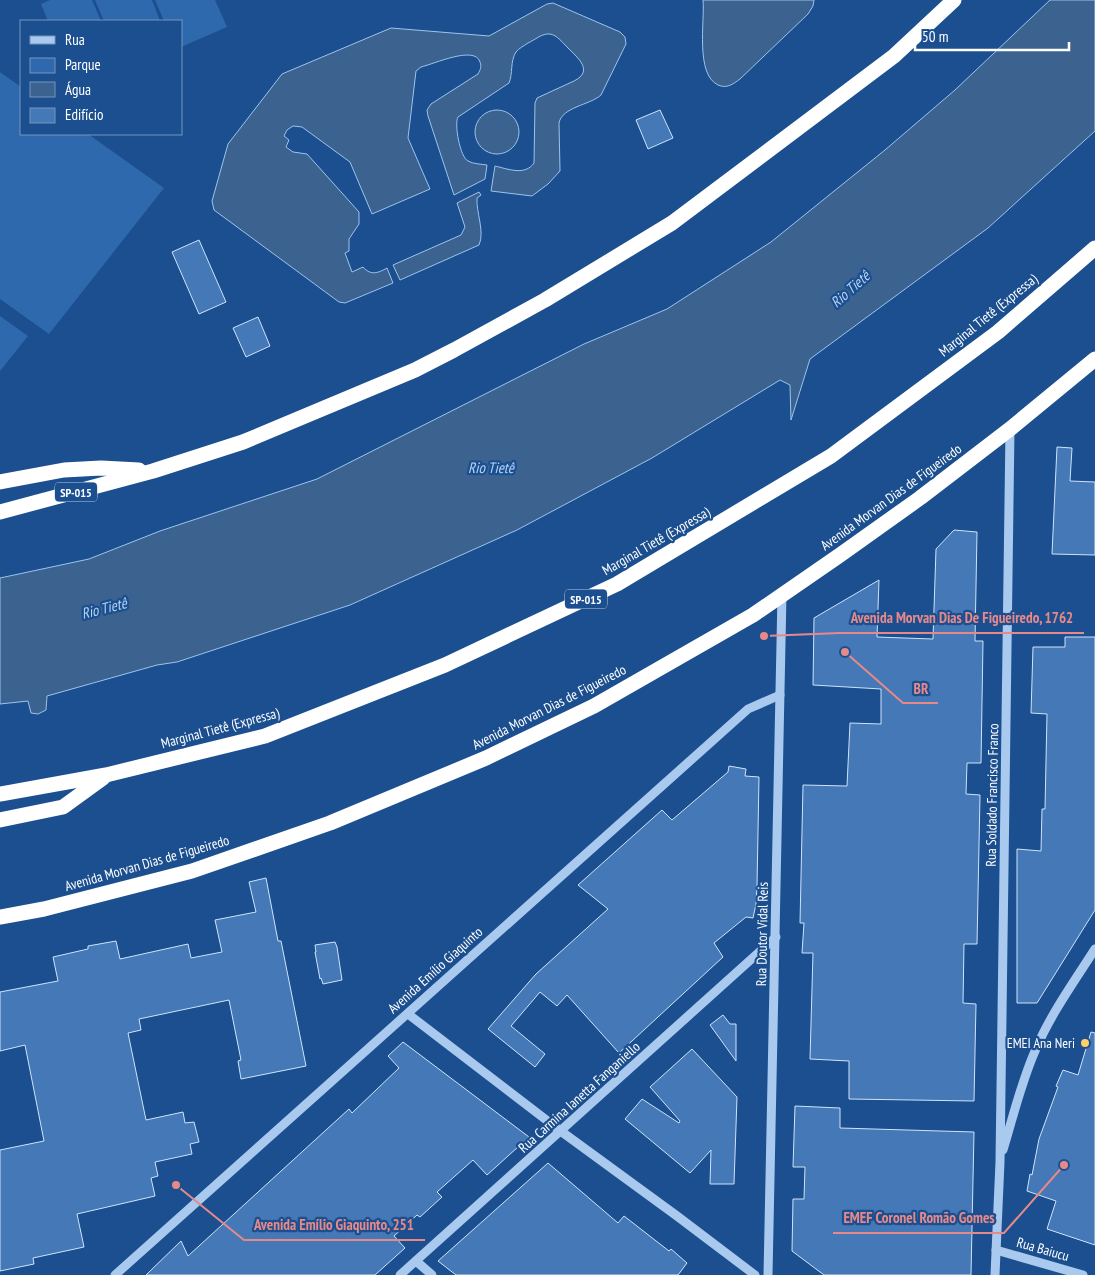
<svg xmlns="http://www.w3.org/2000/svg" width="1095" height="1275" viewBox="0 0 1095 1275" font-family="'PT Sans Narrow',sans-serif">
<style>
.green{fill:#2e69ad}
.water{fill:#3c6290;stroke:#9cc4f0}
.building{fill:#4478b7;stroke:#cfe3fa}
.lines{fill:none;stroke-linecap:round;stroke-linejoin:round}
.minor{stroke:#a9c9ee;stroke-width:9}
.highway{stroke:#fff;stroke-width:15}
.poi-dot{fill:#ffd166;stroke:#1b4f8f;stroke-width:2}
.labels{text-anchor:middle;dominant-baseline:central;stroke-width:4.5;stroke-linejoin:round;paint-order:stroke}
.shield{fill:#1b4f8f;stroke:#bbcadd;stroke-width:1}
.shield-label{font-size:12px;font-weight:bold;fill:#fff}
.street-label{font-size:14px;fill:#fff;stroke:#1b4f8f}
.poi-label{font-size:14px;fill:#fff;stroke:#1b4f8f;text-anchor:end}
.water-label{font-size:15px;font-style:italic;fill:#b5d3f5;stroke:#1b4f8f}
.leader{fill:none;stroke:#e88989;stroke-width:2}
.callout-dot{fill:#e88989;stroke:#1b4f8f;stroke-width:2}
.callout-label{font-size:15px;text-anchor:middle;font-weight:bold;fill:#e88989;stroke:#1b4f8f;stroke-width:4.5;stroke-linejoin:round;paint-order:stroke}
</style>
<rect width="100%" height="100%" fill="#1b4f8f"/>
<g class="green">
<path d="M 50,0 L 92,0 L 101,21 L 48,21 L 41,4 Z"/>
<path d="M 95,0 L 152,0 L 160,21 L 104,21 Z"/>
<path d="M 155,0 L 215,0 L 227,27 L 181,47 L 181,21 L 164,21 Z"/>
<path d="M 0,72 L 21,87 L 21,134 L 88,134 L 164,188 L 49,334 L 0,299 Z"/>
<path d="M 0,316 L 28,336 L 0,371 Z"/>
</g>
<g class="water">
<path d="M 703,0 L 814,0 L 813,6 L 808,14 L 740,79 C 733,84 727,89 718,85 C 695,74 705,21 703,0 Z"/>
<path d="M 1050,0 L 1095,0 L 1095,131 L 988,228 L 810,359 L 791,420 L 790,385 L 780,380 L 652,458 L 517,530 L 350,605 L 177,662 L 157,665 L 47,696 L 46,710 L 38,714 L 31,713 L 28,701 L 0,704 L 0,578 L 89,559 L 160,531 L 317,479 L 584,344 L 667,309 L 771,242 L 885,150 L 955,90 Z"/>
<path d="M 553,3 L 620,32 L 625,37 L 626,44 L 601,95 C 590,105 562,107 559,123 L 560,171 L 548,184 L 532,196 L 491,191 L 495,166 C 508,169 525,176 534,163 L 535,103 L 537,98 L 574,81 C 594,71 578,58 568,48 C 563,43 557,35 550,34 C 542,33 535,40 528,43 C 524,46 519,48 516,52 C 510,61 513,74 509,83 L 458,117 C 454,124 460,157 468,161 C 473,164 481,164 487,165 L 485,179 L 454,195 L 428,116 L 427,110 L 431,104 L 478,74 C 480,70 482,67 480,62 C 475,45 434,64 421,67 L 416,71 L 408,138 L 430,189 L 372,214 L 350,162 L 302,127 L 293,126 L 287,130 L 284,136 L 289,140 L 286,147 L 293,152 L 307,154 L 359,212 L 359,224 L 349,239 L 349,251 L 345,253 L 352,272 L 363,267 C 371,276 378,273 387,268 L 393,283 L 345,303 L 339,302 L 214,210 L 212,201 L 228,144 L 282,74 L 391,28 L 489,36 L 547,4 Z"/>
<circle cx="497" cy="132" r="22"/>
<path d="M 479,192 L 481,195 L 477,198 C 476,212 485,232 479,245 L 400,280 L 393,265 L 461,235 L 465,227 L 457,203 Z"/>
</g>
<g class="building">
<path d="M 660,110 L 673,138 L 648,149 L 636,120 Z"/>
<path d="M 199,240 L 226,302 L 199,314 L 172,252 Z"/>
<path d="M 258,317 L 270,346 L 246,357 L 233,328 Z"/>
<path d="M 1057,447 L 1072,448 L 1070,481 L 1095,482 L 1095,555 L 1052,554 Z"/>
<path d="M 954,530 L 977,532 L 975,641 L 983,641 L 981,763 L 967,763 L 966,794 L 980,795 L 977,944 L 964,944 L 963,1003 L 976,1004 L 974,1101 L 849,1099 L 849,1061 L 810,1059 L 813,953 L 802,953 L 804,923 L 800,923 L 803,785 L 847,786 L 850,723 L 881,724 L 881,689 L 813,685 L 814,618 L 879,580 L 877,637 L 933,639 L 936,549 Z"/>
<path d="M 1065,637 L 1095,637 L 1095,910 L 1037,1003 L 1017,1003 L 1017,849 L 1041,851 L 1042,809 L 1045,809 L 1047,714 L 1031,713 L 1033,647 L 1065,647 Z"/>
<path d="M 729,766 L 746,769 L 745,776 L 759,777 L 757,886 L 756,904 L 753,918 L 746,917 L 714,943 L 723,957 L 619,1053 L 567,995 L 557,1006 L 540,992 L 511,1026 L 545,1054 L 535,1067 L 488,1029 L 536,974 L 608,909 L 578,885 L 662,810 L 672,820 L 728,772 Z"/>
<path d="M 266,878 L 278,941 L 281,941 L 306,1066 L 241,1079 L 238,1061 L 241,1060 L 229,1000 L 139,1019 L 141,1030 L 128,1033 L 146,1120 L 183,1112 L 185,1123 L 194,1122 L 199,1142 L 190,1144 L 192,1154 L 155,1162 L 158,1176 L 151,1178 L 155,1196 L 77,1214 L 84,1247 L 33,1258 L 34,1264 L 0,1271 L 0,1150 L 44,1141 L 25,1045 L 0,1051 L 0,992 L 58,981 L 53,957 L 88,949 L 88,946 L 116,941 L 120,959 L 188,944 L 191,958 L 222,952 L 215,920 L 256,912 L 249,882 Z"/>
<path d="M 335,942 L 337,947 L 342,980 L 323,984 L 321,978 L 320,979 L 315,952 L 316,952 L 315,945 Z"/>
<path d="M 723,1015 L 730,1024 L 736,1024 L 736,1061 L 710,1025 Z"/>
<path d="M 1091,1032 L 1095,1033 L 1095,1245 L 1047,1229 L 1056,1201 L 1027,1191 L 1030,1174 L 1032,1175 L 1039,1139 L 1058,1087 L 1056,1086 L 1063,1070 L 1078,1075 Z"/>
<path d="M 403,1042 L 529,1137 L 487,1175 L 473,1160 L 437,1192 L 442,1197 L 420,1217 L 417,1215 L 394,1236 L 405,1248 L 375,1275 L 146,1275 L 181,1241 L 188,1256 L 349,1109 L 352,1113 L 399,1068 L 388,1056 Z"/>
<path d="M 692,1049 L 737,1097 L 734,1184 L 710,1184 L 711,1150 L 690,1173 L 625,1119 L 642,1099 L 679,1123 L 680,1121 L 650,1087 Z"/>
<path d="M 795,1106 L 840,1108 L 840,1128 L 974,1132 L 971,1275 L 824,1275 L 792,1251 L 793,1199 L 804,1199 L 805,1167 L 793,1167 Z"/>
<path d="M 548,1163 L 618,1223 L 624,1216 L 669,1251 L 671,1249 L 687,1263 L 678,1275 L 456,1275 L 438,1261 Z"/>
</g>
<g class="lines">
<g class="minor">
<path d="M 408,1014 L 562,1132 L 677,1216 L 755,1275"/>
<path d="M 1003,1150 C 1013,1117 1021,1083 1035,1051 C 1050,1015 1074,982 1095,949"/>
<path d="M 996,1250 L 1083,1275"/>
<path d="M 416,1261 L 432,1275"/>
<path d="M 115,1275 L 748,709 L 780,695"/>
<path d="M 400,1275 L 776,937"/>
<path d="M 768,1275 L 782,594"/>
<path d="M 995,1275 L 1000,1162 L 1010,429"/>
</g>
<g class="highway">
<path d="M 0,482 L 64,470 L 101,468 L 139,470"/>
<path d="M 0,512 L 153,471 L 243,442 L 415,370 L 454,350 L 545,300 L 672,223 L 894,56 L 954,0"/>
<path d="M 0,794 L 106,775 L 265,736 L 445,665 L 617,584 L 831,456 L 998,332 L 1095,248"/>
<path d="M 0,820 L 63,807 L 103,778"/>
<path d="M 0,917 L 44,909 L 192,871 L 330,823 L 486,758 L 594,706 L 753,615 L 840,555 L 920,498 L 1010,429 L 1095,359"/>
</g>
</g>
<circle class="poi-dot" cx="1085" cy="1043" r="5"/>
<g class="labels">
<g class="shield">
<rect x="55" y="482.5" width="42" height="19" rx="4"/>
<rect x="565" y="589.5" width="42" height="19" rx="4"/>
</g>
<g class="shield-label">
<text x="76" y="492">SP-015</text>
<text x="586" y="599">SP-015</text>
</g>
<g class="street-label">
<text transform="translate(988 315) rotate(-39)">Marginal Tietê (Expressa)</text>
<text transform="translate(891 497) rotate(-36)">Avenida Morvan Dias de Figueiredo</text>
<text transform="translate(656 541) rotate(-30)">Marginal Tietê (Expressa)</text>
<text transform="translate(549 707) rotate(-27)">Avenida Morvan Dias de Figueiredo</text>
<text transform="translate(220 728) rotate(-15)">Marginal Tietê (Expressa)</text>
<text transform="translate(992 795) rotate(-89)">Rua Soldado Francisco Franco</text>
<text transform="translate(147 863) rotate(-16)">Avenida Morvan Dias de Figueiredo</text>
<text transform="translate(762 934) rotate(-89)">Rua Doutor Vidal Reis</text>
<text transform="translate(435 970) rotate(-42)">Avenida Emílio Giaquinto</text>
<text transform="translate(579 1097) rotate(-42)">Rua Carmina Ianetta Fanganiello</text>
<text transform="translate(1043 1249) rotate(16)">Rua Baiucu</text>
</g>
<g class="poi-label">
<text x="1075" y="1043">EMEI Ana Neri</text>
</g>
<g class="water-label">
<text transform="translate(850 289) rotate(-42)">Rio Tietê</text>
<text x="491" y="467">Rio Tietê</text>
<text transform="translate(104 608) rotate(-14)">Rio Tietê</text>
</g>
</g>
<path class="leader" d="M764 636L840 633H1084M845 652L903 703H938M1064 1165L1004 1233H833M176 1185L244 1240H425"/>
<g class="callout-dot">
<circle cx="764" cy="636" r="5"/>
<circle cx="845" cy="652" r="5"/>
<circle cx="1064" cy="1165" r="5"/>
<circle cx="176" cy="1185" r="5"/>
</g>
<g class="callout-label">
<text x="962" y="623">Avenida Morvan Dias De Figueiredo, 1762</text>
<text x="921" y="694">BR</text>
<text x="919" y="1223">EMEF Coronel Romão Gomes</text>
<text x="334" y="1230">Avenida Emílio Giaquinto, 251</text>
</g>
<rect x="20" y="20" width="162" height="115" fill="#1b4f8f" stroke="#7695bc"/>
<rect x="30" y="36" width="25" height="8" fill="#a9c9ee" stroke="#7695bc"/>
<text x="65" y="45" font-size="15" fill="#ffffff">Rua</text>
<rect x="30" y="58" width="25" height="15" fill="#2e69ad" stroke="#7695bc"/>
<text x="65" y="70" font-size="15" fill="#ffffff">Parque</text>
<rect x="30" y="82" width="25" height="15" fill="#3c6290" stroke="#7695bc"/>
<text x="65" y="95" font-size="15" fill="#ffffff">Água</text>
<rect x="30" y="108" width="25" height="15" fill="#4478b7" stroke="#7695bc"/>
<text x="65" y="120" font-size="15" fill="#ffffff">Edifício</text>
<path d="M915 42v8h154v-8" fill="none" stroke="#ffffff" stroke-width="2.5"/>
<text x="922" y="42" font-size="15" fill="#ffffff" stroke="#1b4f8f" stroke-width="4" paint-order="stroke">50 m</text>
</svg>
